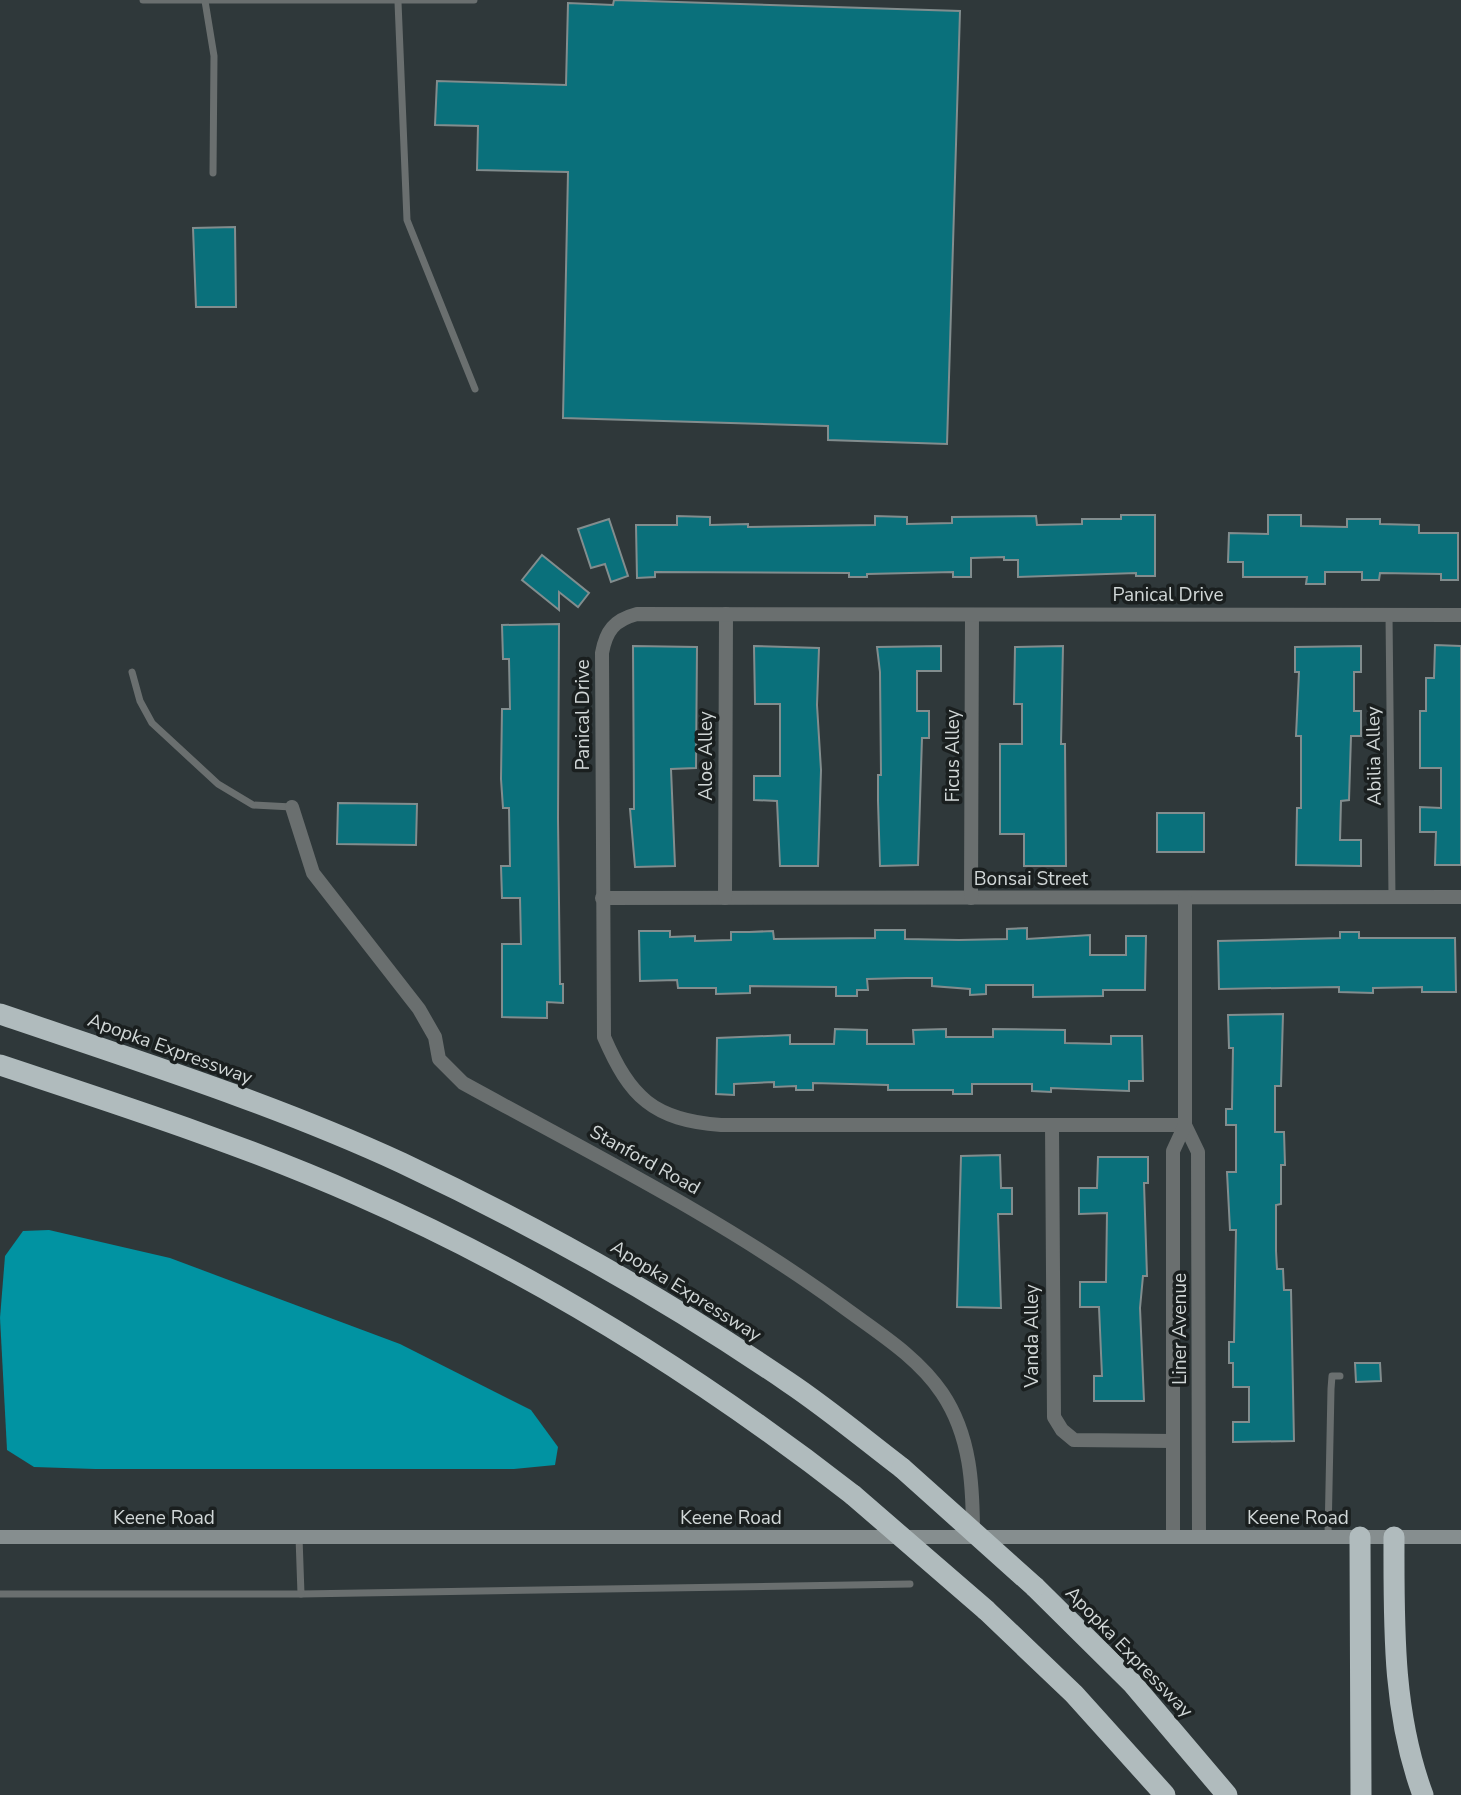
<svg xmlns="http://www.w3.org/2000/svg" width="1461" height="1795" viewBox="0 0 1461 1795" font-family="'Nunito Sans',sans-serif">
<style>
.water{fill:#0193a2}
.building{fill:#0a707b;stroke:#828d8e;stroke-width:2}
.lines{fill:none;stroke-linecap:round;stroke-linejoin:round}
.lane{stroke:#6a6f6f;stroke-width:7}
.street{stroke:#6a6f6f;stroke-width:14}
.secondary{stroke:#868e8f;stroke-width:14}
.highway{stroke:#b0bbbd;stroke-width:21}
.highway-bridge{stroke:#b0bbbd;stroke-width:21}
.labels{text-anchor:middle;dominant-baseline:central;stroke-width:7;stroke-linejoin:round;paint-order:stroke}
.street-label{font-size:19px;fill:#d1d7d7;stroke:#1a1f1f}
</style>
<rect width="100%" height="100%" fill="#2f383a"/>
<path class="water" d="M 49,1230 L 170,1258 L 400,1344 L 531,1410 L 558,1447 L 555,1465 L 514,1469 L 95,1469 L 34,1467 L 7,1450 L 0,1318 L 5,1256 L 23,1231 Z"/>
<g class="building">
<path d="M 614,0 L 960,11 L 947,444 L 828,440 L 828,426 L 563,418 L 568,172 L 477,170 L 478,126 L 435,125 L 437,81 L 566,85 L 568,3 L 613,5 Z"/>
<path d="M 235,227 L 236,307 L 196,307 L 193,228 Z"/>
<path d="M 1121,515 L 1155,515 L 1155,576 L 1136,576 L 1136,573 L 1018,577 L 1018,560 L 1004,560 L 1004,557 L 971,558 L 971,577 L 953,577 L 953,572 L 867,574 L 867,577 L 849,577 L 849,573 L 655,572 L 655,577 L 637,578 L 636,525 L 677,525 L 677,516 L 710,517 L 710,525 L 748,524 L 748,527 L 875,525 L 875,516 L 907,517 L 907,524 L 952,523 L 952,517 L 1036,516 L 1037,525 L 1082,524 L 1082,519 L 1121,519 Z"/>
<path d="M 1268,515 L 1301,515 L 1301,526 L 1347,527 L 1347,519 L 1380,519 L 1380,524 L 1419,525 L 1419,533 L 1458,533 L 1458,580 L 1441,580 L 1441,574 L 1380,573 L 1379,580 L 1362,580 L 1362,572 L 1325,572 L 1325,584 L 1306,584 L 1307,577 L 1243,577 L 1243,562 L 1228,562 L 1229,533 L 1268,534 Z"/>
<path d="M 609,519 L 628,576 L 611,582 L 605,564 L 591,568 L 578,529 Z"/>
<path d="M 542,555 L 589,593 L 578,607 L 559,592 L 559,610 L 522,580 Z"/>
<path d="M 559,624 L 558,819 L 560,984 L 563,984 L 563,1003 L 547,1002 L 547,1018 L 502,1017 L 502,944 L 521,944 L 520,898 L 502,898 L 501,866 L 510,866 L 509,808 L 503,808 L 501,779 L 502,709 L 510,709 L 509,659 L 503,659 L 502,625 Z"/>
<path d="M 1435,645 L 1461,646 L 1461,865 L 1435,865 L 1436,832 L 1420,832 L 1420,807 L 1441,808 L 1441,768 L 1420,768 L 1420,711 L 1426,711 L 1426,678 L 1434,678 Z"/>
<path d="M 633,646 L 697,647 L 696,768 L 671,769 L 675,866 L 635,867 L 630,809 L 634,809 Z"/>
<path d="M 754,646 L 819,648 L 817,705 L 821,770 L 818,866 L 780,866 L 777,801 L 754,800 L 754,776 L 780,776 L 780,704 L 755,704 Z"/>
<path d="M 941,646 L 941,671 L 917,671 L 917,711 L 929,711 L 929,738 L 922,738 L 918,865 L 880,866 L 878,801 L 878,775 L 881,775 L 880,672 L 877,647 Z"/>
<path d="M 1063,646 L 1061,744 L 1065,744 L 1066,866 L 1024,866 L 1024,834 L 1000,834 L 1000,744 L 1022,744 L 1022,704 L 1014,704 L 1015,647 Z"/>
<path d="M 1361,646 L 1361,672 L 1354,672 L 1354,711 L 1361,711 L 1361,736 L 1351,736 L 1349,800 L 1341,801 L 1340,840 L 1361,840 L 1361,866 L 1296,865 L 1297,808 L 1301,808 L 1301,736 L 1296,736 L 1299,672 L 1295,672 L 1295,647 Z"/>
<path d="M 338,803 L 417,804 L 416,845 L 337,844 Z"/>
<rect x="1157" y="813" width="47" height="39"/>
<path d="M 1027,928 L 1027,939 L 1090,935 L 1090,955 L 1126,955 L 1126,936 L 1146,936 L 1145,990 L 1103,990 L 1103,996 L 1033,997 L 1033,985 L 986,985 L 986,994 L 970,995 L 970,989 L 932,986 L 932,978 L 906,978 L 867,979 L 868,990 L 857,990 L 857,996 L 836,996 L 836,987 L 750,986 L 750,993 L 716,994 L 716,988 L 678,988 L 677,980 L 640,981 L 639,931 L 670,931 L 670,937 L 695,936 L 695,941 L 731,940 L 731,932 L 749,932 L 773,931 L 774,939 L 875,938 L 875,930 L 905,930 L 905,939 L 959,940 L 1007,939 L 1007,929 Z"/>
<path d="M 1340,932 L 1359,932 L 1359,938 L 1455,938 L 1456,992 L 1422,992 L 1422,987 L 1373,988 L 1373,993 L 1339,992 L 1339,987 L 1219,989 L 1218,941 L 1340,938 Z"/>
<path d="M 1283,1014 L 1281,1086 L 1275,1086 L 1275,1132 L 1284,1132 L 1285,1165 L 1281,1165 L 1281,1204 L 1276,1205 L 1276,1251 L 1277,1269 L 1283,1269 L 1284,1290 L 1291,1290 L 1294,1441 L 1233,1442 L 1233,1422 L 1249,1422 L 1249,1387 L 1233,1387 L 1233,1363 L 1229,1363 L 1229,1342 L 1234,1342 L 1236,1230 L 1230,1230 L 1227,1172 L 1236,1172 L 1236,1125 L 1226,1125 L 1226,1109 L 1232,1109 L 1233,1048 L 1229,1048 L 1228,1015 Z"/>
<path d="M 835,1029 L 867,1030 L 867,1044 L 914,1044 L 913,1030 L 946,1029 L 946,1037 L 993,1037 L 993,1029 L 1065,1030 L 1065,1043 L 1111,1044 L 1111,1036 L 1142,1036 L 1143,1081 L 1129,1081 L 1129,1091 L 1051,1088 L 1051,1092 L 1032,1091 L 1032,1084 L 972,1084 L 972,1094 L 953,1094 L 953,1090 L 888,1090 L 888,1085 L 813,1083 L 813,1090 L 796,1090 L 796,1086 L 774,1087 L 774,1082 L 734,1084 L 734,1095 L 716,1094 L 717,1038 L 790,1035 L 790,1044 L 834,1044 Z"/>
<path d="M 1000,1155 L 1001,1188 L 1012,1188 L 1012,1214 L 998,1214 L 1001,1308 L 957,1307 L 961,1156 Z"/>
<path d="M 1098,1157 L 1148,1157 L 1148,1183 L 1144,1183 L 1147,1276 L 1143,1276 L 1140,1308 L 1144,1401 L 1094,1401 L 1094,1376 L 1102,1376 L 1099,1307 L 1080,1307 L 1080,1282 L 1106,1282 L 1107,1213 L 1079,1214 L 1079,1188 L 1097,1188 Z"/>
<path d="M 1355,1363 L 1380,1363 L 1381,1381 L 1356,1382 Z"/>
</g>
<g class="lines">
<g class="lane">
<path d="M 143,0 L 474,0"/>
<path d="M 205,1 L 214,56 L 213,173"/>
<path d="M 398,2 L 407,220 L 475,389"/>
<path d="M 1389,615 L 1392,897"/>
<path d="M 132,672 L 140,701 L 152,723 L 218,784 L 253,805 L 292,807"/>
<path d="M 1328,1536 L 1331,1389 L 1332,1376 L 1340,1376"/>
<path d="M 299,1537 L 301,1594 L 910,1584"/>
<path d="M 0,1594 L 301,1594"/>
</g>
<g class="street">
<path d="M 292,807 L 313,873 L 419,1009 L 435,1037 L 439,1059 L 463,1083 C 592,1154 723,1219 842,1306 C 877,1332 917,1356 942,1393 C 971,1436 973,1486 973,1536"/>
<path d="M 602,898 L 1461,897"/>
<path d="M 725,898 L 726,614"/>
<path d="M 971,898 L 972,615"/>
<path d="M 1052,1125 L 1054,1417 L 1062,1430 L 1074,1440 L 1173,1441"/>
<path d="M 1185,1125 L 721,1125 C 653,1120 630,1097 604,1037 L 602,653 C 606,631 614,620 637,614 L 1461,615"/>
<path d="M 1185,1125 L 1198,1152 L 1199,1537"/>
<path d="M 1173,1537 L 1173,1151 L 1185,1125 L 1185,898"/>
</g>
<path class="secondary" d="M 0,1537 L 1461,1537"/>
<g class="highway">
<path d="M 0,1014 C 135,1060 272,1103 402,1163 C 536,1226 665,1298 788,1382 C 827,1408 864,1439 902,1468"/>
<path d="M 0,1065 C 120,1105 242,1144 357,1195 C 535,1273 700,1376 853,1495"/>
<path d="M 1360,1537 L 1361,1795"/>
<path d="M 1394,1537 C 1394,1625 1392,1712 1423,1795"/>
<path d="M 1035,1587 L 1132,1683 L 1227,1795"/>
<path d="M 986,1610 L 1074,1694 L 1165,1795"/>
</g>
<g class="highway-bridge">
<path d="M 902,1468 L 1035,1587"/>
<path d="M 853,1495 L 986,1610"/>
</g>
</g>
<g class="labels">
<g class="street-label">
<text x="1168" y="595">Panical Drive</text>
<text transform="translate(583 715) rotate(-90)">Panical Drive</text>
<text transform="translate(706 756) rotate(-90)">Aloe Alley</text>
<text transform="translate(953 756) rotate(-90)">Ficus Alley</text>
<text transform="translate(1374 756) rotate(-91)">Abilia Alley</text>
<text x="1031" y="879">Bonsai Street</text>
<text transform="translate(170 1049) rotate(20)">Apopka Expressway</text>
<text transform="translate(645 1160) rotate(29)">Stanford Road</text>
<text transform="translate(686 1291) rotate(32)">Apopka Expressway</text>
<text transform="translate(1180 1329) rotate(-90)">Liner Avenue</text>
<text transform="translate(1032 1336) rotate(-90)">Vanda Alley</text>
<text x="164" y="1518">Keene Road</text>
<text x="731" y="1518">Keene Road</text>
<text x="1298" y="1518">Keene Road</text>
<text transform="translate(1129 1652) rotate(46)">Apopka Expressway</text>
</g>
</g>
</svg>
